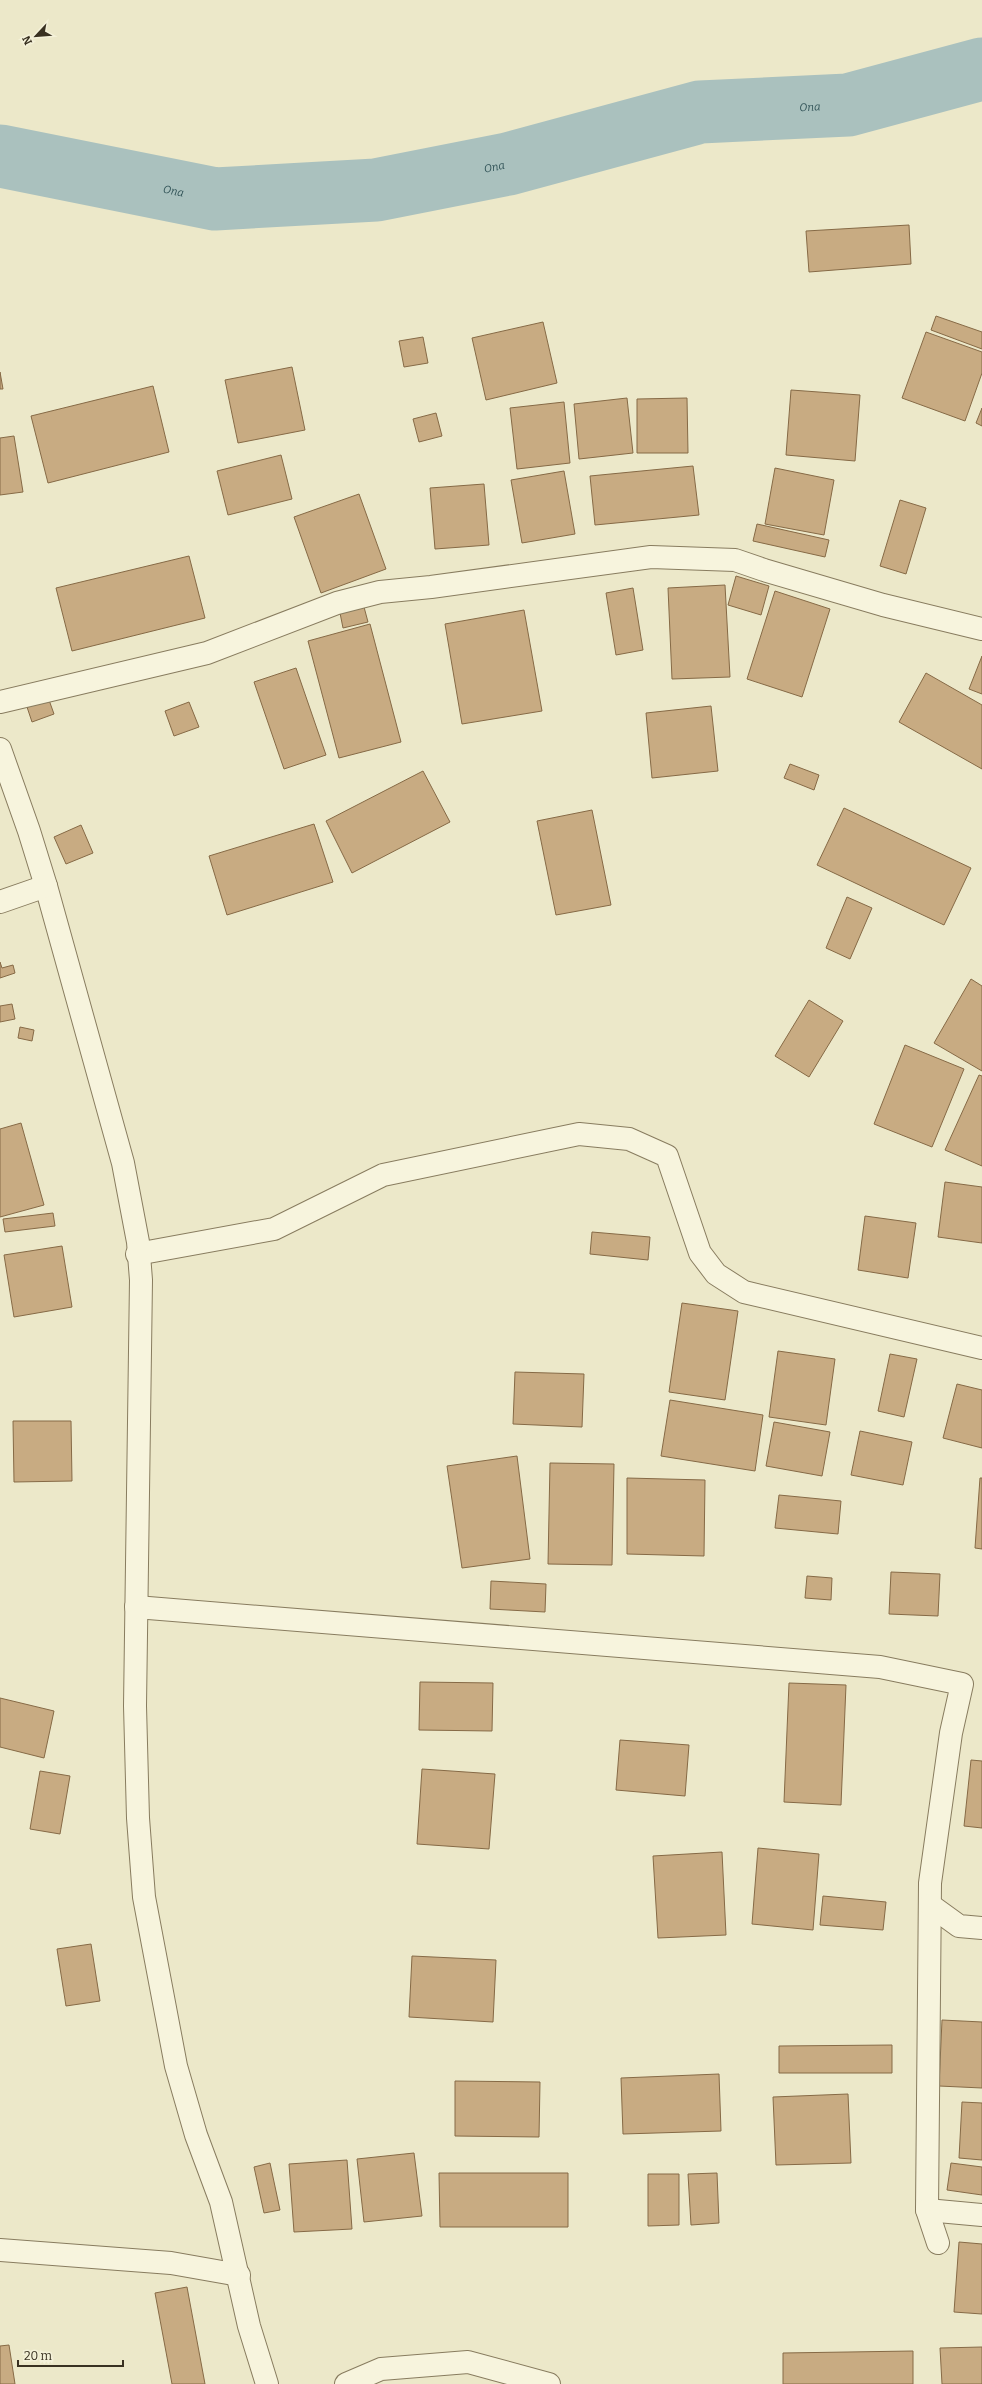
<svg xmlns="http://www.w3.org/2000/svg" width="982" height="2384" viewBox="0 0 982 2384" font-family="Bitter,serif">
<style>
.lines{fill:none;stroke-linecap:round;stroke-linejoin:round}
.river{stroke:#aac1be;stroke-width:63}
.building{fill:#c8ab82;stroke:#866a46}
.minor-casing{stroke:#887c5f;stroke-width:24}
.minor{stroke:#f7f4dd;stroke-width:22}
.labels{text-anchor:middle;dominant-baseline:central;stroke-width:4;stroke-linejoin:round;paint-order:stroke}
.water-label{font-size:11px;font-style:italic;fill:#325458;stroke:#f4f1d9}
</style>
<rect width="100%" height="100%" fill="#ece8c9"/>
<g class="lines">
<path class="river" id="s1" d="M 0,156 L 215,199 L 376,190 L 508,164 L 700,112 L 848,105 L 982,69"/>
</g>
<g class="building">
<path d="M 909,225 L 911,264 L 809,272 L 806,231 Z"/>
<path d="M 936,316 L 982,332 L 982,349 L 931,330 Z"/>
<path d="M 543,322 L 557,383 L 486,400 L 472,338 Z"/>
<path d="M 926,332 L 982,352 L 982,373 L 965,421 L 902,398 Z"/>
<path d="M 423,337 L 428,363 L 404,367 L 399,341 Z"/>
<path d="M 292,367 L 305,430 L 238,443 L 225,380 Z"/>
<path d="M 0,372 L 3,389 L 0,389 Z"/>
<path d="M 153,386 L 169,452 L 48,483 L 31,416 Z"/>
<path d="M 791,390 L 860,395 L 855,461 L 786,455 Z"/>
<path d="M 627,398 L 633,453 L 579,459 L 574,404 Z"/>
<path d="M 687,398 L 688,453 L 637,453 L 637,399 Z"/>
<path d="M 564,402 L 570,463 L 517,469 L 510,408 Z"/>
<path d="M 982,408 L 982,426 L 976,423 Z"/>
<path d="M 436,413 L 442,436 L 419,442 L 413,419 Z"/>
<path d="M 14,436 L 23,492 L 0,495 L 0,438 Z"/>
<path d="M 281,455 L 292,499 L 228,515 L 217,471 Z"/>
<path d="M 693,466 L 699,515 L 595,525 L 590,476 Z"/>
<path d="M 775,468 L 834,480 L 824,535 L 765,524 Z"/>
<path d="M 564,471 L 575,534 L 522,543 L 511,480 Z"/>
<path d="M 484,484 L 489,545 L 435,549 L 430,488 Z"/>
<path d="M 359,494 L 386,569 L 321,593 L 294,517 Z"/>
<path d="M 900,500 L 926,508 L 906,574 L 880,566 Z"/>
<path d="M 757,524 L 829,540 L 825,557 L 753,541 Z"/>
<path d="M 189,556 L 205,618 L 72,651 L 56,588 Z"/>
<path d="M 736,576 L 769,586 L 761,615 L 728,605 Z"/>
<path d="M 725,585 L 730,677 L 672,679 L 668,588 Z"/>
<path d="M 633,588 L 643,650 L 616,655 L 606,593 Z"/>
<path d="M 775,591 L 830,609 L 802,697 L 747,679 Z"/>
<path d="M 364,607 L 368,622 L 343,628 L 340,613 Z"/>
<path d="M 524,610 L 542,711 L 462,724 L 445,624 Z"/>
<path d="M 370,624 L 401,742 L 339,758 L 308,641 Z"/>
<path d="M 982,656 L 982,694 L 969,689 Z"/>
<path d="M 296,668 L 326,755 L 284,769 L 254,682 Z"/>
<path d="M 926,673 L 982,705 L 982,769 L 899,722 Z"/>
<path d="M 49,700 L 54,714 L 32,722 L 27,707 Z"/>
<path d="M 189,702 L 199,727 L 174,736 L 165,711 Z"/>
<path d="M 711,706 L 718,771 L 652,778 L 646,713 Z"/>
<path d="M 790,764 L 819,775 L 814,790 L 784,778 Z"/>
<path d="M 423,771 L 450,822 L 352,873 L 326,821 Z"/>
<path d="M 844,808 L 971,868 L 944,925 L 817,865 Z"/>
<path d="M 592,810 L 611,905 L 556,915 L 537,821 Z"/>
<path d="M 314,824 L 333,882 L 227,915 L 209,856 Z"/>
<path d="M 81,825 L 93,853 L 66,864 L 54,837 Z"/>
<path d="M 847,897 L 872,908 L 850,959 L 826,948 Z"/>
<path d="M 0,962 L 2,968 L 13,965 L 15,973 L 0,978 Z"/>
<path d="M 971,979 L 982,986 L 982,1071 L 934,1043 Z"/>
<path d="M 809,1000 L 843,1021 L 809,1077 L 775,1056 Z"/>
<path d="M 12,1004 L 15,1019 L 0,1022 L 0,1006 Z"/>
<path d="M 20,1027 L 34,1030 L 32,1041 L 18,1038 Z"/>
<path d="M 905,1045 L 964,1069 L 932,1147 L 874,1124 Z"/>
<path d="M 979,1075 L 982,1076 L 982,1166 L 945,1150 Z"/>
<path d="M 21,1123 L 44,1205 L 0,1217 L 0,1129 Z"/>
<path d="M 945,1182 L 982,1187 L 982,1243 L 938,1237 Z"/>
<path d="M 53,1213 L 55,1226 L 5,1232 L 3,1219 Z"/>
<path d="M 865,1216 L 916,1223 L 908,1278 L 858,1270 Z"/>
<path d="M 592,1232 L 650,1237 L 648,1260 L 590,1254 Z"/>
<path d="M 62,1246 L 72,1307 L 14,1317 L 4,1255 Z"/>
<path d="M 682,1303 L 738,1311 L 725,1400 L 669,1392 Z"/>
<path d="M 778,1351 L 835,1359 L 826,1425 L 769,1417 Z"/>
<path d="M 890,1354 L 917,1359 L 904,1417 L 878,1411 Z"/>
<path d="M 515,1372 L 584,1374 L 582,1427 L 513,1424 Z"/>
<path d="M 957,1384 L 982,1390 L 982,1448 L 943,1438 Z"/>
<path d="M 670,1400 L 763,1415 L 755,1471 L 661,1456 Z"/>
<path d="M 13,1421 L 71,1421 L 72,1481 L 14,1482 Z"/>
<path d="M 774,1422 L 830,1432 L 822,1476 L 766,1466 Z"/>
<path d="M 860,1431 L 912,1442 L 903,1485 L 851,1475 Z"/>
<path d="M 517,1456 L 530,1559 L 462,1568 L 447,1466 Z"/>
<path d="M 550,1463 L 614,1464 L 612,1565 L 548,1564 Z"/>
<path d="M 627,1478 L 705,1480 L 704,1556 L 627,1554 Z"/>
<path d="M 980,1478 L 982,1478 L 982,1549 L 975,1548 Z"/>
<path d="M 779,1495 L 841,1501 L 838,1534 L 775,1528 Z"/>
<path d="M 891,1572 L 940,1574 L 938,1616 L 889,1614 Z"/>
<path d="M 807,1576 L 832,1578 L 831,1600 L 805,1598 Z"/>
<path d="M 491,1581 L 546,1584 L 545,1612 L 490,1609 Z"/>
<path d="M 420,1682 L 493,1683 L 492,1731 L 419,1730 Z"/>
<path d="M 789,1683 L 846,1685 L 841,1805 L 784,1802 Z"/>
<path d="M 0,1698 L 54,1711 L 44,1758 L 0,1747 Z"/>
<path d="M 620,1740 L 689,1745 L 685,1796 L 616,1790 Z"/>
<path d="M 971,1760 L 982,1761 L 982,1828 L 964,1826 Z"/>
<path d="M 422,1769 L 495,1774 L 489,1849 L 417,1844 Z"/>
<path d="M 40,1771 L 70,1776 L 60,1834 L 30,1829 Z"/>
<path d="M 758,1848 L 819,1854 L 813,1930 L 752,1924 Z"/>
<path d="M 722,1852 L 726,1935 L 658,1938 L 653,1856 Z"/>
<path d="M 823,1896 L 886,1902 L 883,1930 L 820,1925 Z"/>
<path d="M 91,1944 L 100,2001 L 66,2006 L 57,1949 Z"/>
<path d="M 412,1956 L 496,1960 L 493,2022 L 409,2017 Z"/>
<path d="M 942,2020 L 982,2022 L 982,2088 L 939,2086 Z"/>
<path d="M 892,2045 L 892,2073 L 779,2073 L 779,2046 Z"/>
<path d="M 719,2074 L 721,2131 L 623,2134 L 621,2078 Z"/>
<path d="M 455,2081 L 540,2082 L 539,2137 L 455,2136 Z"/>
<path d="M 848,2094 L 851,2163 L 776,2165 L 773,2097 Z"/>
<path d="M 962,2102 L 982,2103 L 982,2160 L 959,2158 Z"/>
<path d="M 414,2153 L 422,2216 L 364,2222 L 357,2159 Z"/>
<path d="M 347,2160 L 352,2229 L 294,2232 L 289,2164 Z"/>
<path d="M 270,2163 L 280,2210 L 264,2213 L 254,2167 Z"/>
<path d="M 951,2163 L 982,2167 L 982,2195 L 947,2190 Z"/>
<path d="M 439,2173 L 568,2173 L 568,2227 L 440,2227 Z"/>
<path d="M 717,2173 L 719,2223 L 691,2225 L 688,2174 Z"/>
<path d="M 648,2174 L 679,2174 L 679,2225 L 648,2226 Z"/>
<path d="M 959,2242 L 982,2244 L 982,2314 L 954,2312 Z"/>
<path d="M 187,2287 L 205,2384 L 172,2384 L 155,2293 Z"/>
<path d="M 9,2345 L 15,2384 L 0,2384 L 0,2346 Z"/>
<path d="M 982,2347 L 982,2384 L 942,2384 L 940,2348 Z"/>
<path d="M 913,2351 L 913,2384 L 783,2384 L 783,2353 Z"/>
</g>
<g class="lines">
<defs>
<g id="minor">
<path d="M 0,702 L 207,653 L 337,603 L 380,592 L 431,587 L 651,557 L 735,560 L 764,570 L 883,605 L 982,629"/>
<path d="M 0,749 L 29,831 L 46,886 L 123,1163 L 138,1242 L 141,1280 L 135,1706 L 138,1818 L 144,1897 L 176,2066 L 196,2135 L 221,2202 L 249,2326 L 267,2384"/>
<path d="M 0,902 L 46,886"/>
<path d="M 137,1254 L 274,1229 L 383,1175 L 579,1134 L 629,1139 L 667,1156 L 700,1253 L 716,1274 L 744,1292 L 982,1348"/>
<path d="M 136,1607 L 880,1667 L 962,1684 L 951,1733 L 930,1883 L 927,2210 L 938,2243"/>
<path d="M 930,1905 L 959,1926 L 982,1928"/>
<path d="M 927,2210 L 982,2215"/>
<path d="M 0,2250 L 171,2263 L 239,2275"/>
<path d="M 346,2384 L 381,2369 L 468,2362 L 549,2384"/>
</g>
</defs>
<use href="#minor" class="minor-casing"/>
<use href="#minor" class="minor"/>
</g>
<g class="labels">
<g class="water-label">
<text stroke="none"><textPath href="#s1" startOffset="824">Ona</textPath></text>
<text stroke="none"><textPath href="#s1" startOffset="501">Ona</textPath></text>
<text stroke="none"><textPath href="#s1" startOffset="177">Ona</textPath></text>
</g>
</g>
<g transform="translate(36 36) rotate(244)" stroke="#f4f1d9" stroke-width="3" paint-order="stroke">
<path d="M0-3L7 15L0 10L-7 15Z" fill="#393121"/>
<text y="-6" font-size="11" font-weight="bold" text-anchor="middle" fill="#393121">N</text>
</g>
<path d="M18 2360v6h105v-6" fill="none" stroke="#393121" stroke-width="2"/>
<text x="24" y="2360" font-size="12" fill="#393121" stroke="#f4f1d9" stroke-width="3" paint-order="stroke">20 m</text>
</svg>
